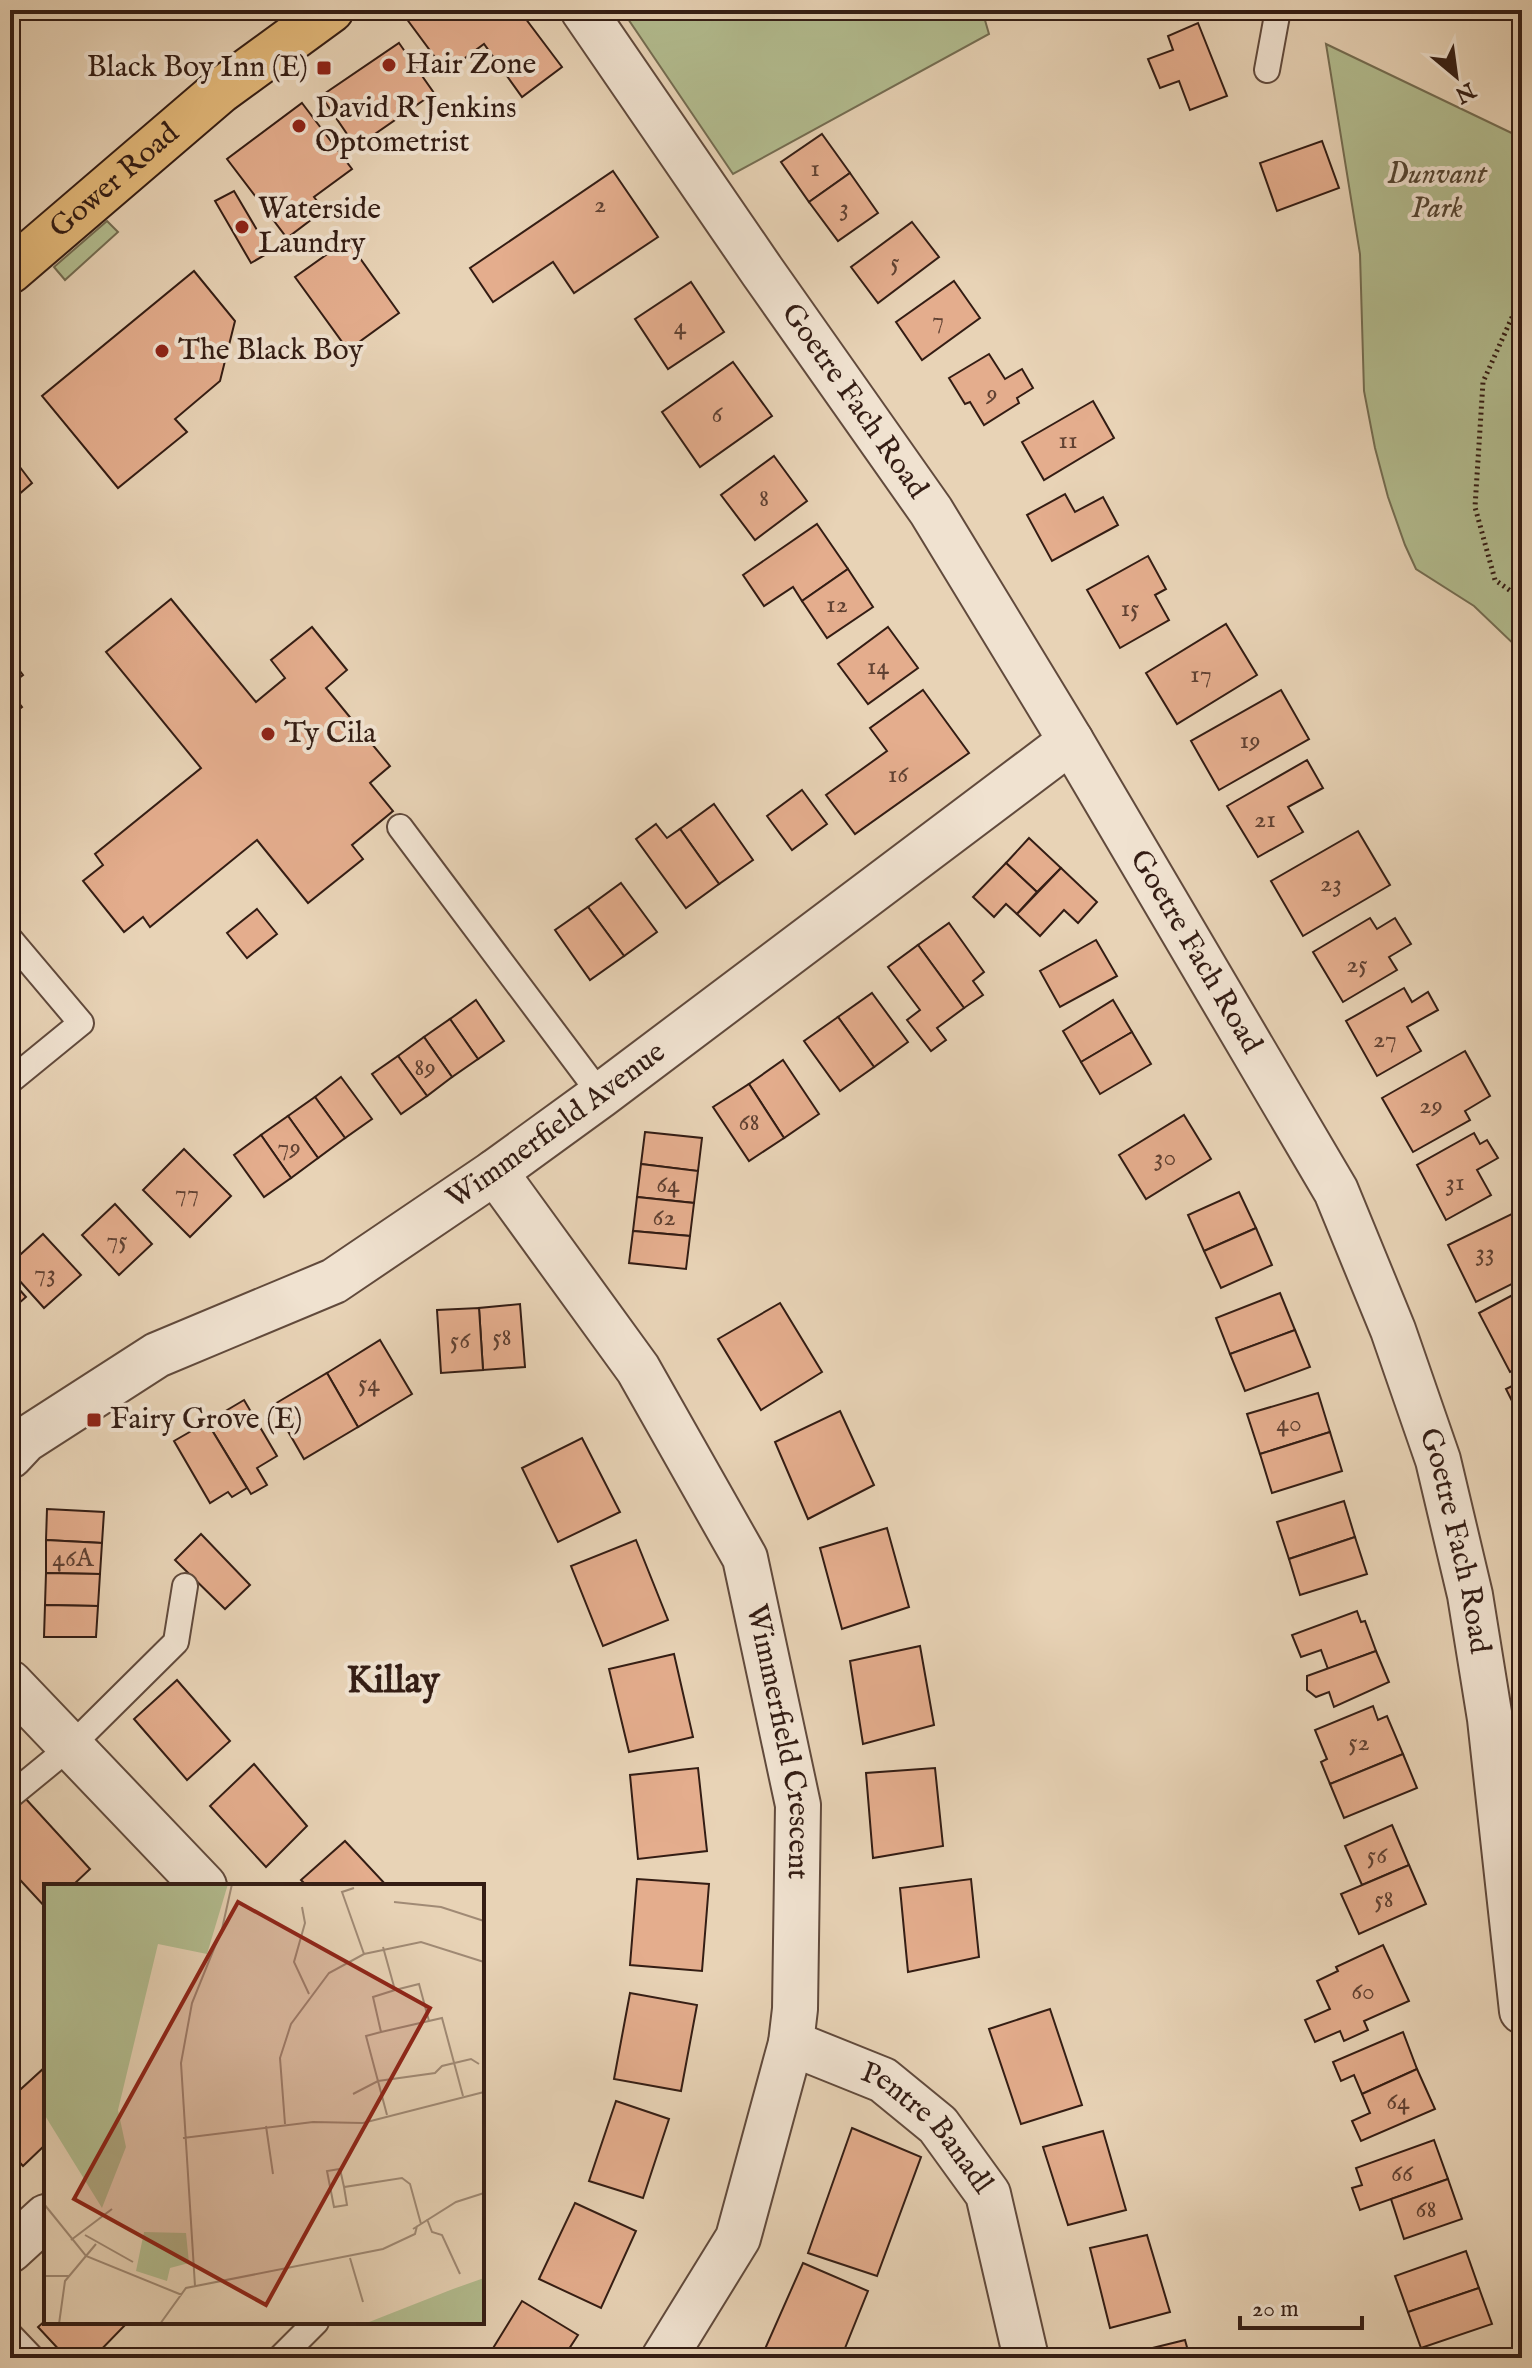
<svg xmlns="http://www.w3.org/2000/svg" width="1532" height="2368" viewBox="0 0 1532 2368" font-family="'IM FELL English',serif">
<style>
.green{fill:#b3bd90;stroke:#746d52;stroke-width:2}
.building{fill:#e4ad8d;stroke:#341d14;stroke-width:2}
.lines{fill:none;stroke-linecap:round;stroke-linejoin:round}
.service-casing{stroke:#614a3c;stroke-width:28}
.minor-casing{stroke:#614a3c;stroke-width:48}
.tertiary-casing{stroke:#614a3c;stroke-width:48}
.primary-casing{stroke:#341d14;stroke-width:48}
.path{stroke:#341d14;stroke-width:5;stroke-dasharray:2 4;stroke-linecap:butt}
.service{stroke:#f0e2d0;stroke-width:24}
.minor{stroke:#f0e2d0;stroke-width:44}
.tertiary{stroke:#f0e2d0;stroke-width:44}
.primary{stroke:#e4ba7b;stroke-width:44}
.poi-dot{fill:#8f2418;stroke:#f0e2d0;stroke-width:3}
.labels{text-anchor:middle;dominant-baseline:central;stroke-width:8;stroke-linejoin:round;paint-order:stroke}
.number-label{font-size:26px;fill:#604132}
.poi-label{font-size:30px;fill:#341d14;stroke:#f0e2d0;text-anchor:start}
.park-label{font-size:30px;font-style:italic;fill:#544533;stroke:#f0e2d0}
.street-label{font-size:30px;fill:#341d14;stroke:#f0e2d0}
.district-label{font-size:38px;font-weight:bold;fill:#341d14;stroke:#f0e2d0}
.inset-road{fill:none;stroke:#a08a75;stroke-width:2}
.view{fill:#8f2418;fill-opacity:0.15;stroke:#8f2418;stroke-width:4}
.inset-edge{fill:none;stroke:#341d14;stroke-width:4}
</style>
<rect width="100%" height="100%" fill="#e8d3b6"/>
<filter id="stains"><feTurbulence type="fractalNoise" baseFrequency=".0025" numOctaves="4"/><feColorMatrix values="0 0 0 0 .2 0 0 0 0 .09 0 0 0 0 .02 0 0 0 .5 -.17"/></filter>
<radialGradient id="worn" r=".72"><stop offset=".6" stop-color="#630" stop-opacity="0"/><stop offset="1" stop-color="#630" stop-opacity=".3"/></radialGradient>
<g class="green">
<path d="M 622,10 L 982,10 L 989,34 L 733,174 Z"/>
<path d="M 1326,44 L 1522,138 L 1522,652 L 1474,606 L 1416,569 L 1405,545 L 1388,497 L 1375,448 L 1364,391 L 1360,254 Z"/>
<path d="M 107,221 L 118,232 L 65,280 L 54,267 Z"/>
</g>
<g class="building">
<path d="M 417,10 L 519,10 L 562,67 L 522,97 L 484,44 L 446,72 L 406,18 Z"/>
<path d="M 1198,23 L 1227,96 L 1190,110 L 1179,81 L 1160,88 L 1148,59 L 1173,50 L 1168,36 Z"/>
<path d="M 399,43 L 434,93 L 356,147 L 321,96 Z"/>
<path d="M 302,103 L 352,169 L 314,197 L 324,210 L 287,238 L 227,159 Z"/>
<path d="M 822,134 L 850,173 L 809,202 L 781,162 Z"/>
<path d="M 1322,141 L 1339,188 L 1277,211 L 1260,163 Z"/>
<path d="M 613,171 L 658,237 L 574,293 L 553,262 L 493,302 L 470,268 Z"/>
<path d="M 850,173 L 878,213 L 838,241 L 809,202 Z"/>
<path d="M 234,191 L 270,252 L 251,263 L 215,201 Z"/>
<path d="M 912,222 L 939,257 L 878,303 L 851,267 Z"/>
<path d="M 347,240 L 399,313 L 348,350 L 295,277 Z"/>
<path d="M 194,271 L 235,321 L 220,381 L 175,419 L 187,432 L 118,488 L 42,396 Z"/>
<path d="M 954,281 L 980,318 L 922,360 L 896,322 Z"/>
<path d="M 691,282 L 724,332 L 668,369 L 635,319 Z"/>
<path d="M 989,354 L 1005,379 L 1022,369 L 1033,388 L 1017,398 L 1019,403 L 984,425 L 970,402 L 965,404 L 949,378 Z"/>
<path d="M 733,362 L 772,416 L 700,467 L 662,412 Z"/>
<path d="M 1093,401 L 1114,438 L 1044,480 L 1022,442 Z"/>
<path d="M 10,454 L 32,483 L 10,502 Z"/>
<path d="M 774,456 L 807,501 L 755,540 L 721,495 Z"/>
<path d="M 1065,494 L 1075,512 L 1103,497 L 1118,525 L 1052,561 L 1027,515 Z"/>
<path d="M 817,524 L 848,569 L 802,601 L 793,587 L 764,606 L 743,575 Z"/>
<path d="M 1148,556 L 1166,589 L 1155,595 L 1169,620 L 1120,648 L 1087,590 Z"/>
<path d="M 848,569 L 873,607 L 827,638 L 802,601 Z"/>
<path d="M 171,599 L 256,702 L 285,678 L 271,660 L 312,627 L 347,670 L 326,688 L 390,766 L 370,783 L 393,811 L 352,845 L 363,859 L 308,903 L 257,840 L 150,927 L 143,917 L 124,932 L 83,881 L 103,865 L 95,854 L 201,768 L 106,652 Z"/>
<path d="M 1226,624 L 1257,675 L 1177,724 L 1146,673 Z"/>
<path d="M 888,627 L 918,668 L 868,704 L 838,664 Z"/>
<path d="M 10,658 L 23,675 L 10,685 Z"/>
<path d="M 923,690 L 969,753 L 855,834 L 826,795 L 887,751 L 870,728 Z"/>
<path d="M 1281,690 L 1309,739 L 1219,790 L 1191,741 Z"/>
<path d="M 10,691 L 22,707 L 10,716 Z"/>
<path d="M 1307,760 L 1323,788 L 1288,807 L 1303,832 L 1258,857 L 1227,806 Z"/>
<path d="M 802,790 L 827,824 L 792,850 L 767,816 Z"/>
<path d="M 714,804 L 753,860 L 719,884 L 680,829 Z"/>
<path d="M 656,824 L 667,838 L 680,829 L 719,884 L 686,908 L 636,839 Z"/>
<path d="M 1358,831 L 1390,885 L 1303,936 L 1271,881 Z"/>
<path d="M 1029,838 L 1061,868 L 1037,892 L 1006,863 Z"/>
<path d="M 1006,863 L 1037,892 L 1017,914 L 1006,904 L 994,917 L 973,897 Z"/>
<path d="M 1061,868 L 1097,902 L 1078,923 L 1064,910 L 1040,936 L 1017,914 Z"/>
<path d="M 621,883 L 657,932 L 624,956 L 588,907 Z"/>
<path d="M 588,907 L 624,956 L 590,980 L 555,930 Z"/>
<path d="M 257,909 L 277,934 L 247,958 L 227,933 Z"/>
<path d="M 1370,918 L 1377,929 L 1395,918 L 1411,944 L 1389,957 L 1397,970 L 1343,1002 L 1313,952 Z"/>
<path d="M 949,923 L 984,972 L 973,981 L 983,995 L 964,1008 L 918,945 Z"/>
<path d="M 1096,940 L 1117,976 L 1060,1007 L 1040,971 Z"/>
<path d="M 918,945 L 964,1008 L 937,1028 L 946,1040 L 931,1051 L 907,1020 L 920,1010 L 888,967 Z"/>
<path d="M 1404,988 L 1412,1002 L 1428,992 L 1438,1010 L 1407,1027 L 1421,1051 L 1377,1076 L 1346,1021 Z"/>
<path d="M 872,993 L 908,1042 L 874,1067 L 838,1017 Z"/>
<path d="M 476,1000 L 504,1041 L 478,1059 L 450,1019 Z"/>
<path d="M 1113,1000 L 1132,1032 L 1081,1062 L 1063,1031 Z"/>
<path d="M 838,1017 L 874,1067 L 840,1091 L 804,1041 Z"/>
<path d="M 450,1019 L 478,1059 L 452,1077 L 424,1037 Z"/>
<path d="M 1132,1032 L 1151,1064 L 1100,1094 L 1081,1062 Z"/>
<path d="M 424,1037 L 452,1077 L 427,1096 L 398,1056 Z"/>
<path d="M 1465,1051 L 1490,1096 L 1465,1111 L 1470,1120 L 1413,1152 L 1382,1098 Z"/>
<path d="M 398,1056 L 427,1096 L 401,1114 L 372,1074 Z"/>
<path d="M 783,1060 L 819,1114 L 784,1138 L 749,1084 Z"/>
<path d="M 341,1077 L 372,1119 L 345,1138 L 315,1097 Z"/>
<path d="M 749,1084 L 784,1138 L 749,1161 L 713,1107 Z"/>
<path d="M 315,1097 L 345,1138 L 318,1158 L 288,1116 Z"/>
<path d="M 1184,1115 L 1211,1159 L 1146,1199 L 1119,1155 Z"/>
<path d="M 288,1116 L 318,1158 L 291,1178 L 261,1135 Z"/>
<path d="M 645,1132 L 702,1138 L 698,1171 L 641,1164 Z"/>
<path d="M 1474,1133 L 1480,1144 L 1487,1140 L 1498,1158 L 1477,1170 L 1491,1195 L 1446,1220 L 1417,1165 Z"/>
<path d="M 261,1135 L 291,1178 L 264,1197 L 234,1155 Z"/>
<path d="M 184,1149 L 231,1196 L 190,1237 L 143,1190 Z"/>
<path d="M 641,1164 L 698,1171 L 694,1203 L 637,1197 Z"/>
<path d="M 1239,1192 L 1256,1228 L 1204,1251 L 1188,1215 Z"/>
<path d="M 637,1197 L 694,1203 L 690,1236 L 633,1231 Z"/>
<path d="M 115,1204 L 152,1244 L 119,1275 L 82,1235 Z"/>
<path d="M 1522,1209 L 1522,1242 L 1516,1245 L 1522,1258 L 1522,1279 L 1476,1302 L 1448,1245 Z"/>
<path d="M 1256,1228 L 1272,1265 L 1221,1288 L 1204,1251 Z"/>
<path d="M 633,1231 L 690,1236 L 686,1269 L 629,1263 Z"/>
<path d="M 43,1234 L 81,1275 L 44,1308 L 10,1270 L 10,1264 Z"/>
<path d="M 10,1279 L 26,1297 L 10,1311 Z"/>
<path d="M 1522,1290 L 1522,1366 L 1510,1372 L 1479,1313 Z"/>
<path d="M 1280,1293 L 1295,1330 L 1230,1354 L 1216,1318 Z"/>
<path d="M 780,1303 L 822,1372 L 761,1410 L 718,1339 Z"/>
<path d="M 520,1304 L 525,1367 L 483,1370 L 479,1308 Z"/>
<path d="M 479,1308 L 483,1370 L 441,1373 L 437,1310 Z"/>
<path d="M 1295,1330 L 1310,1367 L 1245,1391 L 1230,1354 Z"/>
<path d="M 380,1340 L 412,1394 L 358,1427 L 327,1373 Z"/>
<path d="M 327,1373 L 358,1427 L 304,1459 L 273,1405 Z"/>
<path d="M 1522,1381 L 1522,1421 L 1506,1389 Z"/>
<path d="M 1318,1393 L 1330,1432 L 1260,1454 L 1247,1414 Z"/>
<path d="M 244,1400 L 277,1456 L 257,1468 L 267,1485 L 251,1494 L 207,1422 Z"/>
<path d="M 840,1411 L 874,1485 L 808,1519 L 775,1442 Z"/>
<path d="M 207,1422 L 247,1488 L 232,1497 L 228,1492 L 210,1503 L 174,1441 Z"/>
<path d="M 1330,1432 L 1342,1471 L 1272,1493 L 1260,1454 Z"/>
<path d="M 582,1438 L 620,1512 L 558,1542 L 522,1468 Z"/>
<path d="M 1344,1501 L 1355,1537 L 1289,1559 L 1277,1522 Z"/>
<path d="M 47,1509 L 104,1512 L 102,1543 L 46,1540 Z"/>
<path d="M 887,1528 L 909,1607 L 842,1629 L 820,1548 Z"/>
<path d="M 201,1534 L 250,1585 L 225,1609 L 175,1560 Z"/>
<path d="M 1355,1537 L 1367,1574 L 1300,1595 L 1289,1559 Z"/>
<path d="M 46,1540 L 102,1543 L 100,1574 L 46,1573 Z"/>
<path d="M 636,1540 L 668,1620 L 603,1646 L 571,1566 Z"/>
<path d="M 46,1573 L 100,1574 L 98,1606 L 45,1605 Z"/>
<path d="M 45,1605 L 98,1606 L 96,1637 L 44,1637 Z"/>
<path d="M 1357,1611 L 1361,1622 L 1365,1621 L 1376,1651 L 1328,1669 L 1321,1650 L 1301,1657 L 1292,1635 Z"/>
<path d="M 920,1646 L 934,1725 L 863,1744 L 850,1661 Z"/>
<path d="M 1376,1651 L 1389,1682 L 1334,1707 L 1329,1692 L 1316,1697 L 1307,1690 L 1307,1676 Z"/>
<path d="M 674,1654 L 693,1737 L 629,1752 L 609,1669 Z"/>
<path d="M 177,1680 L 230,1741 L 187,1780 L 134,1719 Z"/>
<path d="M 1373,1706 L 1378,1720 L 1387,1716 L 1403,1754 L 1330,1784 L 1321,1762 L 1327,1759 L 1315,1730 Z"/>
<path d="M 1403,1754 L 1417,1788 L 1344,1818 L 1330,1784 Z"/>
<path d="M 254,1764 L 307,1826 L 266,1867 L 210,1806 Z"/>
<path d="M 698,1768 L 707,1851 L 638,1859 L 630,1775 Z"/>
<path d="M 935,1768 L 943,1846 L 873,1858 L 866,1773 Z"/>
<path d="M 25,1798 L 90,1869 L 72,1886 L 46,1886 L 46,1908 L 10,1869 L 10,1811 Z"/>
<path d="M 1392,1825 L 1409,1865 L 1362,1885 L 1345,1846 Z"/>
<path d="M 345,1841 L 387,1886 L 307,1886 L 301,1880 Z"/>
<path d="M 1409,1865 L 1426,1904 L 1359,1934 L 1341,1894 Z"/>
<path d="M 637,1879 L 709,1884 L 702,1971 L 630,1965 Z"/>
<path d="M 971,1879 L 979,1957 L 908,1972 L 900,1888 Z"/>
<path d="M 1383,1945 L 1409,2001 L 1364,2021 L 1368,2030 L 1344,2041 L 1340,2031 L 1315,2042 L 1305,2020 L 1330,2009 L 1317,1981 L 1338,1971 L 1336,1967 Z"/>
<path d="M 630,1993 L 697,2005 L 681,2091 L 614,2079 Z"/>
<path d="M 1050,2009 L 1082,2105 L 1021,2124 L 989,2029 Z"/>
<path d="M 1403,2032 L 1417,2069 L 1362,2094 L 1354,2075 L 1341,2081 L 1333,2062 Z"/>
<path d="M 44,2068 L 46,2070 L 46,2144 L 23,2166 L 10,2152 L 10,2099 Z"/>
<path d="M 1417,2069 L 1435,2109 L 1361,2141 L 1352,2121 L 1370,2113 L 1362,2094 Z"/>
<path d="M 616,2101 L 669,2119 L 643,2198 L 589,2181 Z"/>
<path d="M 852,2128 L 921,2157 L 877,2276 L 808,2253 Z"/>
<path d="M 1103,2131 L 1126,2210 L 1068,2225 L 1043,2147 Z"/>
<path d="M 1434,2140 L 1448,2179 L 1360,2210 L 1352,2188 L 1362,2185 L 1356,2168 Z"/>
<path d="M 1448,2179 L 1462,2219 L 1404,2239 L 1391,2199 Z"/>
<path d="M 575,2203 L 636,2231 L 601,2308 L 539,2279 Z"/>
<path d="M 1147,2235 L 1170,2312 L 1110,2328 L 1090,2248 Z"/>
<path d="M 1466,2251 L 1479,2288 L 1408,2312 L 1395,2276 Z"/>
<path d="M 803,2263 L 868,2291 L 841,2358 L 761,2358 Z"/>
<path d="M 1479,2288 L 1492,2324 L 1421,2348 L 1408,2312 Z"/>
<path d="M 522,2301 L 578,2335 L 563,2358 L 487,2358 Z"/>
<path d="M 46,2320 L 46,2322 L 128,2322 L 93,2358 L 61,2358 L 64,2355 L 38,2327 Z"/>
<path d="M 1185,2340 L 1190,2358 L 1129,2358 L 1128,2354 Z"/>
</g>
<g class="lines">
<defs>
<g id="service">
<path d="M 1267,70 L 1278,10"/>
<path d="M 400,827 L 601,1095"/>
<path d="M 10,939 L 81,1023 L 10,1081"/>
<path d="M 10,1796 L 71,1746 L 176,1642 L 185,1586"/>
<path d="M 10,2335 L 32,2358"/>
<path d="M 280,2358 L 316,2322"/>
</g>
<g id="minor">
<path id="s1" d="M 495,1172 L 638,1369 L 745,1558 L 798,1805 L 795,2009 L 791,2043 L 738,2238 L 664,2358"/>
<path id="s2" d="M 10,1456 L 25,1440 L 157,1355 L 334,1281 L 495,1172 L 601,1095 L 1071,741"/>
<path d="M 10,1683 L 204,1886"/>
<path id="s3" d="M 791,2043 L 883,2080 L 938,2125 L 988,2194 L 1026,2358"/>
<path d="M 10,2250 L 46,2217"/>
</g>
<g id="tertiary">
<path id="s4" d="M 583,10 L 762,271 L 931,511 L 1071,741 L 1336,1191 L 1393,1330 L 1438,1460 L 1470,1595 L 1490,1719 L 1522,2011"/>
</g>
<g id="primary">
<path id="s5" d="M 10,271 L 220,91 L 331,10"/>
</g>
</defs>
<use href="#service" class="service-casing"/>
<use href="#minor" class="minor-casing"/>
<use href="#tertiary" class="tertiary-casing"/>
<use href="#primary" class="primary-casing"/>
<path class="path" d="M 1522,295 L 1483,382 L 1475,507 L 1495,580 L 1522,599"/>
<use href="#service" class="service"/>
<use href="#minor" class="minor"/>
<use href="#tertiary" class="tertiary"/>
<use href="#primary" class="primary"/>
</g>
<g class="poi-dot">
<circle cx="389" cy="65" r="8"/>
<rect x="316" y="60" width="16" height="16" rx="4"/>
<circle cx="299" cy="126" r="8"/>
<circle cx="242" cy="227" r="8"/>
<circle cx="162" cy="351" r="8"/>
<circle cx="268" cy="734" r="8"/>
<rect x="86" y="1412" width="16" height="16" rx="4"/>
</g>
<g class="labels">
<g class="number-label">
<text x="815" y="168">1</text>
<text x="600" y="204">2</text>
<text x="844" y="207">3</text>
<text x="895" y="262">5</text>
<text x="938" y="320">7</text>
<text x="680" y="326">4</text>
<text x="992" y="393">9</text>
<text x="717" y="414">6</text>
<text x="1068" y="440">11</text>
<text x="764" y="498">8</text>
<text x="837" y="604">12</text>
<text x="1130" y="608">15</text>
<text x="878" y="666">14</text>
<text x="1201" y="674">17</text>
<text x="1250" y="740">19</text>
<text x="898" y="774">16</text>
<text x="1265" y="819">21</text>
<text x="1331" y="883">23</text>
<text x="1357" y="964">25</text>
<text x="1385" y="1039">27</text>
<text x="425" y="1067">89</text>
<text x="1431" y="1105">29</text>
<text x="749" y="1122">68</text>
<text x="289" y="1147">79</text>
<text x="1165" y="1157">30</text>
<text x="1455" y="1182">31</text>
<text x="668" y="1184">64</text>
<text x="187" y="1193">77</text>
<text x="664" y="1217">62</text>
<text x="117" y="1240">75</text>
<text x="1485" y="1252">33</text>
<text x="45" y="1273">73</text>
<text x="502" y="1337">58</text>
<text x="460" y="1340">56</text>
<text x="369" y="1383">54</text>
<text x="1289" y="1423">40</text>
<text x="73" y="1558">46A</text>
<text x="1359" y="1742">52</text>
<text x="1377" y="1855">56</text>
<text x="1384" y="1899">58</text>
<text x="1363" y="1991">60</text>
<text x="1398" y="2101">64</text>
<text x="1402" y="2173">66</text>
<text x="1426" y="2209">68</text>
</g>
<g class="poi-label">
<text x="405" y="65">Hair Zone</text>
<text x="308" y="68" text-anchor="end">Black Boy Inn (E)</text>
<text x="315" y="109">David R Jenkins<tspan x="315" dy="34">Optometrist</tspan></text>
<text x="258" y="210">Waterside<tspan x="258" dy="34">Laundry</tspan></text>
<text x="178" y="351">The Black Boy</text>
<text x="284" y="734">Ty Cila</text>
<text x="110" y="1420">Fairy Grove (E)</text>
</g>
<g class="park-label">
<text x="1437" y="175">Dunvant<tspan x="1437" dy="34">Park</tspan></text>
</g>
<g class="street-label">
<text stroke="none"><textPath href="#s5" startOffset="138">Gower Road</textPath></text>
<text stroke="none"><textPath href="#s4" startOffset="476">Goetre Fach Road</textPath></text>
<text stroke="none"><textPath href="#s4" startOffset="1124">Goetre Fach Road</textPath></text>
<text stroke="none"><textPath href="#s2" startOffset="642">Wimmerfield Avenue</textPath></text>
<text stroke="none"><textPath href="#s4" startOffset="1772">Goetre Fach Road</textPath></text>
<text stroke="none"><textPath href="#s1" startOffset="648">Wimmerfield Crescent</textPath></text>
<text stroke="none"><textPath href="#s3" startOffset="164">Pentre Banadl</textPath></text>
</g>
<g class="district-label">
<text x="393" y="1682">Killay</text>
</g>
</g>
<g transform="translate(44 1884)">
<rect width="440" height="440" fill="#e8d3b6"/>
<path d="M 0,0 L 184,0 L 163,70 L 114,60 L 74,226 L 82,263 L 58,324 L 0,230 ZM 100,348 L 142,349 L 145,379 L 126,384 L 123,397 L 92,387 ZM 440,394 L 440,440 L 320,440 L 409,405 Z" fill="#b3bd90"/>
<path class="inset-road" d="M 310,4 L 298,8 L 320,70M 350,18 L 397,23 L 440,37M 258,23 L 261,39 L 250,78 L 265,110M 351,106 L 375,100 L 385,137M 337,148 L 329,113 L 351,106 L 339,63M 309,210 L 334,197 L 391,189 L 398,182 L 427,175 L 435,180M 343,231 L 322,152 L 337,148 L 398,134 L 419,212M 241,240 L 236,174 L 247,140 L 285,89 L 320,70 L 377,58 L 440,78M 222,242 L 229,290M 139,254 L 269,238 L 319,239 L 440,208M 300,303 L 303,321 L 290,323 L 283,287 L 296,285 L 300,303 L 358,294 L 366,300 L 377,340M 0,320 L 42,372 L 138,411M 383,335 L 388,348 L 398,351 L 416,390M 369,345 L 412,318 L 440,309M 41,351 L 89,378M 27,356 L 68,325M 306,374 L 319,418M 0,392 L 25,392M 151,402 L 137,179 L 148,119 L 178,45 L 188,0M 15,440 L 21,397 L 52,360M 116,440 L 142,404 L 339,365 L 371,350 L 373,342"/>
<path class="view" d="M 194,18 L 386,124 L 222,421 L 30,315 Z"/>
<rect width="440" height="440" class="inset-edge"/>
</g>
<rect width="1532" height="2368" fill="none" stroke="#e8d3b6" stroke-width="40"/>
<rect x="12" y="12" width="1508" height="2344" fill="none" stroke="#341d14" stroke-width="4"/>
<rect x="20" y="20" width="1492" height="2328" fill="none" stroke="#341d14" stroke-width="2"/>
<g transform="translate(1456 76) rotate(151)" stroke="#f0e2d0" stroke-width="6" paint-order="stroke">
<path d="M0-6L14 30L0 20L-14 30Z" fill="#341d14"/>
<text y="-12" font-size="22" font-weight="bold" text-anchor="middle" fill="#341d14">N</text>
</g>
<path d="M1240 2316v12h122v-12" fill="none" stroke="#341d14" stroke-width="4"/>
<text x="1252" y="2316" font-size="24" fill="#341d14" stroke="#f0e2d0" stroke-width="6" paint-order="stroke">20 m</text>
<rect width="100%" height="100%" filter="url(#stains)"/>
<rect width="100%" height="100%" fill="url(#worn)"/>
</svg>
